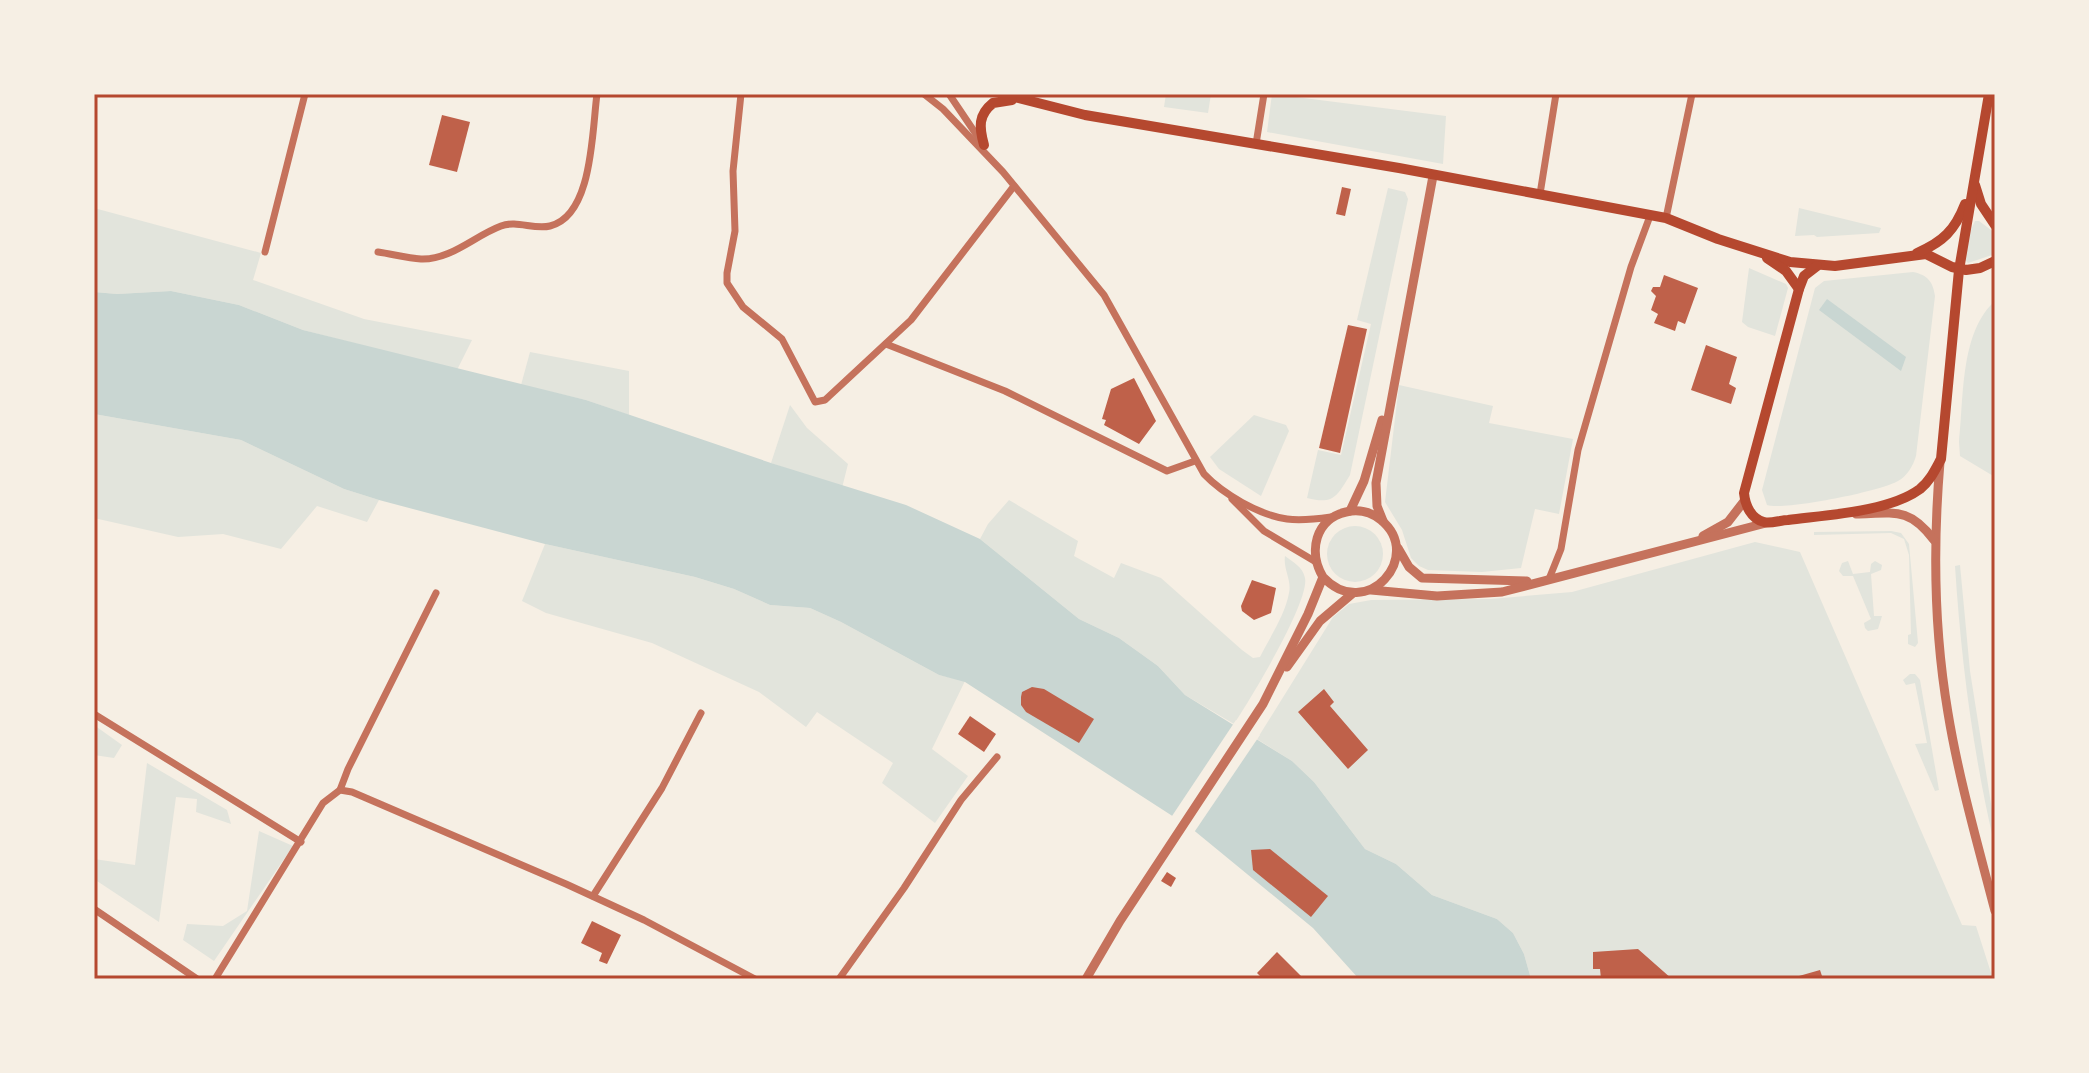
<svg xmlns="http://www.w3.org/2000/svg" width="2089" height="1073" viewBox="0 0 2089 1073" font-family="Barlow,sans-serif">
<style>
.green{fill:#e2e4dc}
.water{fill:#c9d6d2}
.pier{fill:#f6efe4}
.building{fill:#bf614a}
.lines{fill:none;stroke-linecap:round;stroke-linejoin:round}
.minor{stroke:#c5725c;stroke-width:7}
.tertiary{stroke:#c5725c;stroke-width:9}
.secondary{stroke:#b5482f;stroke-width:10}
.neatline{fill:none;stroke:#b5482f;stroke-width:3}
</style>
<rect width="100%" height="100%" fill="#f6efe4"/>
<g class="green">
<path d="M 1166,94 L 1211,94 L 1208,113 L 1164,107 Z"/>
<path d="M 1272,94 L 1446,116 L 1443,164 L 1267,132 Z"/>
<path d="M 1388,188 L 1405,192 L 1408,199 L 1350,475 C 1337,496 1334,505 1307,498 L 1318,450 L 1341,455 L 1371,324 L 1357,320 Z"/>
<path d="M 94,208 L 261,253 L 253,280 L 364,319 L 472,340 L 457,370 L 303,330 L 239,305 L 171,291 L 117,294 L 94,292 Z"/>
<path d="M 1799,208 L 1881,228 L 1879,233 L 1817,237 L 1814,235 L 1795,236 Z"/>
<path d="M 1975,221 L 1979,221 L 1995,233 L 1995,254 L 1968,263 L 1965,260 L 1967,238 Z"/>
<path d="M 1749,268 L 1786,284 L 1788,288 L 1775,336 L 1748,327 L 1742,322 Z"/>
<path d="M 1913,272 C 1928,275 1933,282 1935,296 L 1916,456 C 1913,466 1907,476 1898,481 C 1882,491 1783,511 1767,505 L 1762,490 L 1815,288 L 1824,281 Z"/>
<path d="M 1995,301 L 1995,477 L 1960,456 L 1959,442 C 1964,398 1960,332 1995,301 Z"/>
<path d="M 530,352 L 629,371 L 629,415 L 586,400 L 521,385 Z"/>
<path d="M 1399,385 L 1493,406 L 1489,423 L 1573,439 L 1559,514 L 1535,509 L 1521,568 L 1482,572 L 1428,570 L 1419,566 L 1411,558 L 1402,530 L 1385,502 Z"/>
<path d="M 790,405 L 807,428 L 848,464 L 842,488 L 771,463 Z"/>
<path d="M 94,414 L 241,440 L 344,489 L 379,500 L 367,522 L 317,506 L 281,549 L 223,534 L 178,537 L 94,518 Z"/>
<path d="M 1254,415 L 1286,425 L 1289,431 L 1261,496 L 1219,469 L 1210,457 Z"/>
<path d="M 1009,500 L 1078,541 L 1074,556 L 1114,578 L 1121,563 L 1161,578 L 1242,650 L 1253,658 L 1260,657 C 1270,637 1285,615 1289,593 C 1292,580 1283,569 1285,556 C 1293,562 1303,567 1305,578 C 1310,601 1249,702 1234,724 L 1185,695 L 1158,666 L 1119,638 L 1079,619 L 980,539 L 988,524 Z"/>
<circle cx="1355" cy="554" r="28"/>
<path d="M 1891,531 L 1901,533 L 1909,544 L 1918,643 L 1915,647 L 1908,644 L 1908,635 L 1911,634 L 1909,555 L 1904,539 L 1891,533 L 1814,535 L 1814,532 Z"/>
<path d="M 1755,542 L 1800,552 L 1962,925 L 1976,926 L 1993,979 L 1531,979 L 1524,954 L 1513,933 L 1497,919 L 1432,895 L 1396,864 L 1365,849 L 1314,782 L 1292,761 L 1257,739 L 1333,617 L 1349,604 L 1371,600 L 1490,599 L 1572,592 Z"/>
<path d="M 545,544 L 695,577 L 734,589 L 770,605 L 810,608 L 841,622 L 939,675 L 965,681 L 932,749 L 968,776 L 935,823 L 882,783 L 893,763 L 817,712 L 806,727 L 759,692 L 652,643 L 546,613 L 522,601 Z"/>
<path d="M 1848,561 L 1853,574 L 1870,572 L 1871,564 L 1875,561 L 1882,565 L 1881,570 L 1871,574 L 1874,616 L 1882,616 L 1878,629 L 1868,631 L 1865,628 L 1864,623 L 1871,619 L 1853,576 L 1843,576 L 1839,571 L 1842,563 Z"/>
<path d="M 1960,565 L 1970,671 L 1995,829 L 1995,847 C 1973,754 1961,660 1955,566 Z"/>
<path d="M 1910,674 L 1915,674 L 1920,680 L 1939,790 L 1935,791 L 1915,744 L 1927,743 L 1915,683 L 1906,685 L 1903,680 Z"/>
<path d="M 94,725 L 122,745 L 114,758 L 94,755 Z"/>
<path d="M 147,763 L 227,810 L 231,824 L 196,812 L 197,799 L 176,797 L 159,922 L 94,879 L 94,859 L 135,865 Z"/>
<path d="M 259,831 L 293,846 L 214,961 L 183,940 L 187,924 L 223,926 L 247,911 Z"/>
</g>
<g class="water">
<path d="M 171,291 L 239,305 L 303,330 L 586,400 L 771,463 L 906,505 L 980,539 L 1079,619 L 1119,638 L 1158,666 L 1185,695 L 1292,761 L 1314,782 L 1365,849 L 1396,864 L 1432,895 L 1497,919 L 1513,933 L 1524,954 L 1531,979 L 1359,979 L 1313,928 L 1191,828 L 965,682 L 939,675 L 841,622 L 810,608 L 770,605 L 734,589 L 695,577 L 545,544 L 379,500 L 344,489 L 241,440 L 94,414 L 94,292 L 117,294 Z"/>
<path d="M 1827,299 L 1906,357 L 1901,371 L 1819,310 Z"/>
</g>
<path class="pier" d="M 1236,720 L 1260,735 L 1193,834 L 1170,819 Z"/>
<g class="building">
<path d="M 442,115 L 470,122 L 457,172 L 429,165 Z"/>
<path d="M 1342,187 L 1351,189 L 1345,216 L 1336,214 Z"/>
<path d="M 1664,275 L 1698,288 L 1685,324 L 1678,321 L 1675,331 L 1654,323 L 1658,314 L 1651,310 L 1656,296 L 1651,291 L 1653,287 L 1660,287 Z"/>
<path d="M 1348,325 L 1367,329 L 1340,453 L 1319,448 Z"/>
<path d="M 1706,345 L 1737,357 L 1729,384 L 1736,388 L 1731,404 L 1691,390 Z"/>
<path d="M 1134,378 L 1156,421 L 1139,444 L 1104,425 L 1106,420 L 1102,419 L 1111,389 Z"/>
<path d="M 1252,580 L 1276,588 L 1271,613 L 1254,620 L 1242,611 L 1241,606 Z"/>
<path d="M 1032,687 L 1044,689 L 1094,719 L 1079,743 L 1026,712 L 1021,705 L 1021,697 L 1022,692 Z"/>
<path d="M 1324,689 L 1334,702 L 1330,706 L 1368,750 L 1348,769 L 1298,712 Z"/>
<path d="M 970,716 L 996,734 L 984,752 L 958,734 Z"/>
<path d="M 1270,849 L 1328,896 L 1311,917 L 1253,870 L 1251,850 Z"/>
<path d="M 1167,872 L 1176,878 L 1171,887 L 1161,881 Z"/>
<path d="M 592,921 L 621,935 L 607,964 L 599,961 L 602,953 L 581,943 Z"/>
<path d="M 1638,949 L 1672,979 L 1601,979 L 1600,969 L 1593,969 L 1593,952 Z"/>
<path d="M 1277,952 L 1304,979 L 1263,979 L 1257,973 Z"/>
<path d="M 1820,970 L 1823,979 L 1792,979 L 1792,978 Z"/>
</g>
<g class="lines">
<g class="minor">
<path d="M 741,94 L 733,171 L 735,231 L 727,273 L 727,283 L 743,307 L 782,339 L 815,402 L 825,400 L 911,320 L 1014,186"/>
<path d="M 924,94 L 943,109 L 1003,172 L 1104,295 L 1204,474 C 1223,494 1259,515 1287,519 C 1301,521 1317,519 1331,517"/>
<path d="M 949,94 L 980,140"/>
<path d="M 1256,144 L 1264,94"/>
<path d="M 1540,194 L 1556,94"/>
<path d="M 1666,218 L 1692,94"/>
<path d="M 265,252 L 305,94"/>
<path d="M 378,252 C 392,254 407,258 421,259 C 451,260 474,236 501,226 C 517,220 534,230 550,226 C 593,216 592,130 597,94"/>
<path d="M 886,344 L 1005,391 L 1167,471 L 1195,461"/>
<path d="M 1232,499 L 1264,531 L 1316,562"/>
<path d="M 1549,579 L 1561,549 L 1578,450 L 1631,267 L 1650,216"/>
<path d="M 94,714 L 301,842"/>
<path d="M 340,790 L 348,769 L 436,593"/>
<path d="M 593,896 L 662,788 L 701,713"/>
<path d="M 94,909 L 197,979"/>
<path d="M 215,979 L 323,803 L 340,790 L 352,792 L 566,884 L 644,920 L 755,979"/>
<path d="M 839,979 L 904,888 L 961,800 L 997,757"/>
</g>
<g class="tertiary">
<path d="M 1940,462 C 1933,545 1934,631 1948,713 C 1959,780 1978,845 1995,911"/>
<path d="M 1350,511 L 1364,481 L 1382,420"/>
<path d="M 1856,514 C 1895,513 1909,507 1934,540"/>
<path d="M 1383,521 L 1377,506 L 1376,483 L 1433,176"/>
<path d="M 1703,536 L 1728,522 L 1745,500"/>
<path d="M 1398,548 L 1409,567 L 1422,578 L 1527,581"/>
<path d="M 1371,590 L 1437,596 L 1502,592 L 1766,523"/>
<path d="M 1287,667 L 1320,621 L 1353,593"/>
<path d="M 1086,979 L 1120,921 L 1263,704 L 1308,614 L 1323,577 C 1308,552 1315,519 1346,512 C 1359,509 1371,512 1381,520 C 1425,556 1366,623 1323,577"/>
</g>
<g class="secondary">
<path d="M 1003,94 L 1085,115 L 1399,168 L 1666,218 L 1718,239 L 1790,262 L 1835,266 L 1926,254 L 1952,267 L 1966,270 L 1980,268 L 1995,261"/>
<path d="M 984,145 C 979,127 978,115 993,103 L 1012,100"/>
<path d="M 1975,185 L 1981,204 L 1995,225"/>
<path d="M 1917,253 C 1943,242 1955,230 1965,204"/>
<path d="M 1767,258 L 1786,271 L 1799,289"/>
<path d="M 1817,266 L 1804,276 L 1799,289 L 1744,493 C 1745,505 1751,519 1764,522 C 1770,524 1781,520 1788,520 C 1826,515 1889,512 1920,489 C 1930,481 1935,470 1941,459 L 1959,270 L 1989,94"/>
</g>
</g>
<rect width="2089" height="1073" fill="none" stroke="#f6efe4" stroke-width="192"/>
<rect x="96" y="96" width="1897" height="881" class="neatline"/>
</svg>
